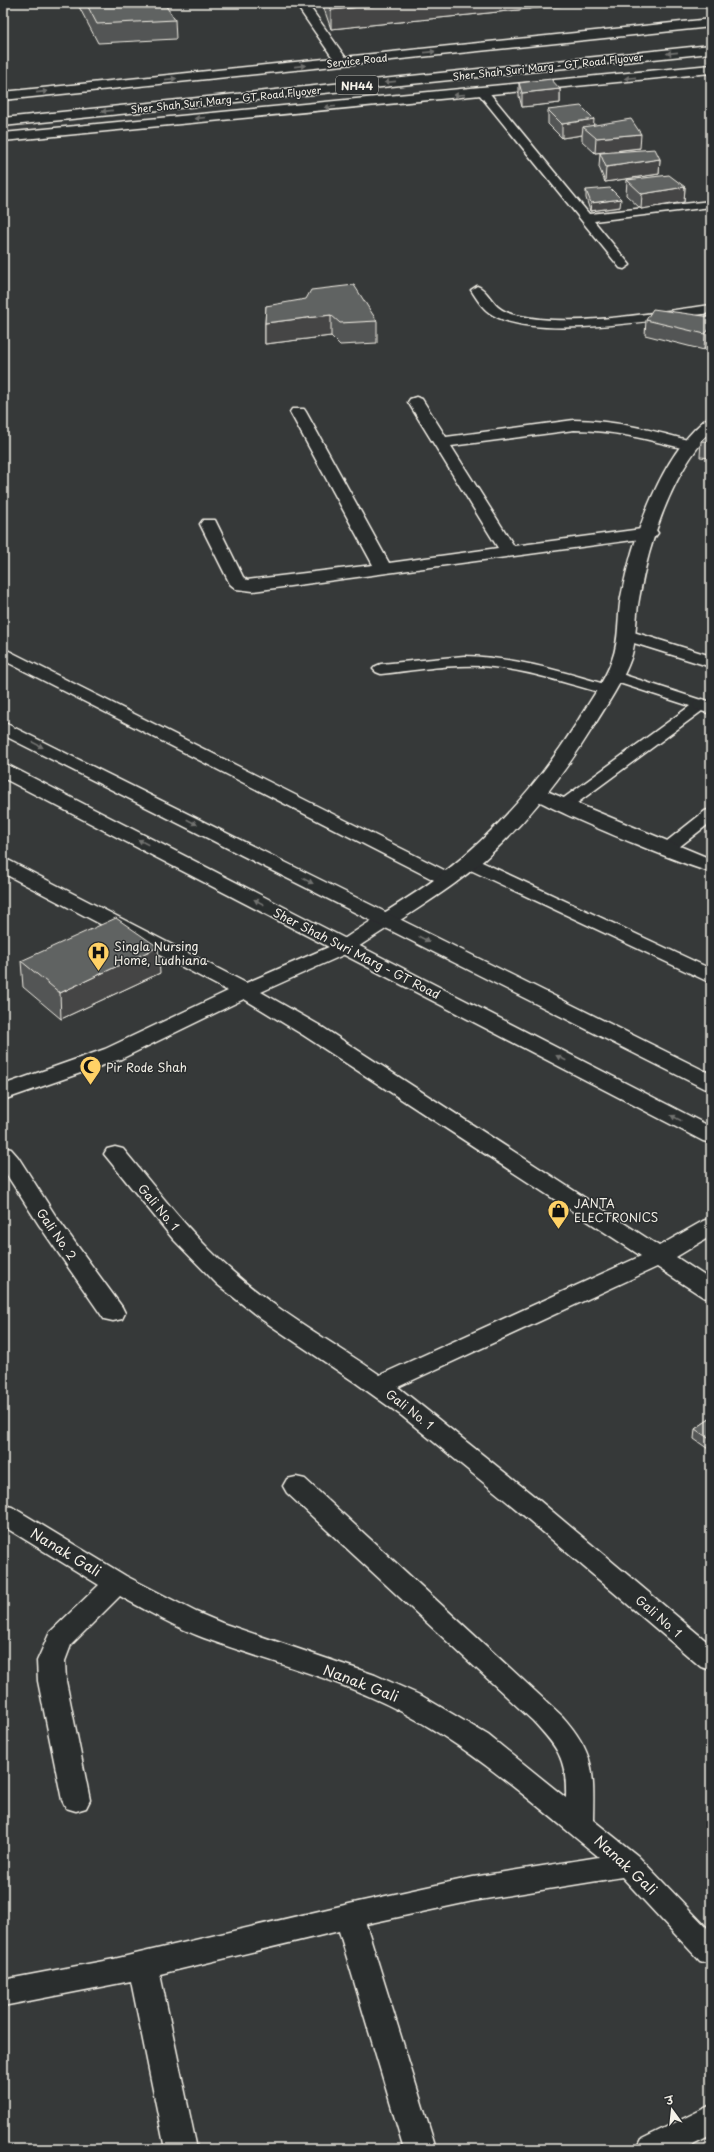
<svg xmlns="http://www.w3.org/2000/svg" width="714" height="2152" viewBox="0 0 714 2152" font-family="'Playpen Sans','Playpen Sans Deva',sans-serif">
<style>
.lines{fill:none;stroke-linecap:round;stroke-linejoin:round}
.service-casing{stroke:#f4f1e8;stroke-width:3}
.minor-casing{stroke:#f4f1e8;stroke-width:3}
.tertiary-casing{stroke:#f4f1e8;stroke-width:3}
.primary-casing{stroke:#f4f1e8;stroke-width:3}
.trunk-casing{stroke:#f4f1e8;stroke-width:3}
.service{fill:#2a2d2e;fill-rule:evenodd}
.minor{fill:#2a2d2e;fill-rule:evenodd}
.tertiary{fill:#2a2d2e;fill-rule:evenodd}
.primary{fill:#2a2d2e;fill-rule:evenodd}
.trunk{fill:#2a2d2e;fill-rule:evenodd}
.wall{fill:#535554;stroke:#f4f1e8}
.shaded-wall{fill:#444545;stroke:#f4f1e8}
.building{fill:#616362;stroke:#f4f1e8}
.oneway{fill:#71726f}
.labels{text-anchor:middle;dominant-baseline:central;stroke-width:3;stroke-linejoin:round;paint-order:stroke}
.far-street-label{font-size:10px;fill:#f4f1e8;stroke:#2a2d2e}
.shield{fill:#2a2d2e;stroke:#b7b6b0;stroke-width:1}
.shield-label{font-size:11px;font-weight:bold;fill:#f4f1e8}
.poi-label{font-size:12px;fill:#f4f1e8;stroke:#2a2d2e;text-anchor:start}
.street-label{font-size:12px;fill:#f4f1e8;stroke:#2a2d2e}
.near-street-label{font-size:14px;fill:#f4f1e8;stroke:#2a2d2e}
</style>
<rect width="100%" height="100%" fill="#363939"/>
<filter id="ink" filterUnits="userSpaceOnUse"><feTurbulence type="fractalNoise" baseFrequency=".025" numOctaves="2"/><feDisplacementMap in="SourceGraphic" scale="8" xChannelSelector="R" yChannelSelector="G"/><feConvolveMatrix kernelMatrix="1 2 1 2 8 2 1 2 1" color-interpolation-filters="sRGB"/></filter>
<g filter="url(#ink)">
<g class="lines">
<defs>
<g id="service">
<path d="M 483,89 L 487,90 L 589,214 L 711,201 L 711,207 L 594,221 L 630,265 L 624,269 L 620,268 L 479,94 L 478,92 L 479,90 Z"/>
<path d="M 477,286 C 486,289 491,301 498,307 C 504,312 513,315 520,316 C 573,328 657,312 711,305 L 711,313 C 660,319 537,341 493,315 C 483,310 477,299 471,290 Z"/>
<path d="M 464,656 C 515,657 563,672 611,686 L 614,689 L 611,692 L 606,694 C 568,684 532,671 493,667 C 456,663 418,670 381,674 L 376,672 L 373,669 L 376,666 L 381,664 Z"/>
<path d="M 615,672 L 707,702 L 710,705 L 569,809 L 557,809 L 555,806 L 557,803 L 690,706 L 610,680 L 607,677 L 610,674 Z"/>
<path d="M 711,809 L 711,822 L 674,851 L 662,851 L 660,848 L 662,845 L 705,811 Z"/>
</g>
<g id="minor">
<path d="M 295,3 L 307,3 L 348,61 L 347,64 L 337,64 Z"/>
<path d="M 416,397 L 422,399 L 446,437 L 574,420 C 616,420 655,431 695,442 L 697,445 L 695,448 L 689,450 C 650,440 614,430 574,430 L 451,446 L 514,546 L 649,528 L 655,529 L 658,533 L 655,537 L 253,591 L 236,589 L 230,584 L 200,524 L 203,520 L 215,520 L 243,577 L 247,580 L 373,565 L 290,412 L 292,409 L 304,409 L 306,412 L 389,563 L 498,548 L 408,402 L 410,399 Z"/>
<path d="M 627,630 L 711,656 L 711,667 L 621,639 L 618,635 L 621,631 Z"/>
<path d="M 3,648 L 454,875 L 457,879 L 454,883 L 447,885 L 440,883 L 3,660 Z"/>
<path d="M 702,699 L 711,702 L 711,714 L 695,709 L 693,705 L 695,701 Z"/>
<path d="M 537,787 L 711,859 L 711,872 C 689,867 535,805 527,793 L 530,789 Z"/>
<path d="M 469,856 L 711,969 L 711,983 L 462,866 L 459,862 L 462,858 Z"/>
<path d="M 3,859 L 10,861 L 246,983 L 338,943 L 345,941 L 352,943 L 355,947 L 352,951 L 261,992 L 319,1025 L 659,1246 L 703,1221 L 711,1218 L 711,1236 L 676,1257 L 711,1280 L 711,1299 L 703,1297 L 657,1267 L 398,1387 L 534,1496 L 711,1645 L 711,1670 L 701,1667 L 516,1509 L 402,1416 L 356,1383 L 261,1319 L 217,1284 L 173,1239 L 104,1154 L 107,1149 L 115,1147 L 123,1149 C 158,1191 191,1235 233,1272 C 278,1312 331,1341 380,1375 L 641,1256 L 303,1035 L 244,999 L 121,1059 L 3,1100 L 3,1085 L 105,1049 L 228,991 L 3,873 Z"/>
<path d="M 3,1147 L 11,1149 L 18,1157 L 55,1215 L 122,1307 L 125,1313 L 122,1319 L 113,1321 L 104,1319 L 39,1225 L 3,1169 Z"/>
<path d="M 296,1477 L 305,1479 L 562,1716 C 595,1753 594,1772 593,1820 L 638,1856 L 711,1932 L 711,1964 L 700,1961 L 622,1877 L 473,1901 L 366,1924 L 436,2149 L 404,2149 L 339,1931 L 160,1974 L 197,2149 L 165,2149 L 131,1981 L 3,2006 L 3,1980 L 114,1959 L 349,1904 L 473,1877 L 599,1857 C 535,1805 475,1750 402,1712 C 340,1679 270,1662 204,1638 C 175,1627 147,1611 120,1596 L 71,1645 L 65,1661 L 66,1681 L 90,1800 L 86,1808 L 76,1811 L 66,1808 L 62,1800 L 38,1681 L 37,1661 L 50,1632 L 99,1585 L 3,1526 L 3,1505 L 12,1507 L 126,1576 L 196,1612 L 222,1623 L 375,1675 L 422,1696 L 488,1735 L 566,1798 C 567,1759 558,1748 533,1721 L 287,1493 L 283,1486 L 287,1479 Z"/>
<path d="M 711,2105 L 711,2135 L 683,2149 L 637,2149 L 642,2139 Z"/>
</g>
<g id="tertiary">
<path d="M 711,19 L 711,27 L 3,100 L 3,92 Z"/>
<path d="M 711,65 L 711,73 L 3,141 L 3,133 Z"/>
<path d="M 711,417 L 711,432 C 672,472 648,544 639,599 C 635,619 637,639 631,658 C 623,681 608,703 595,724 C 558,784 512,842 454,884 C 421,908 386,928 352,951 L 345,953 L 338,951 L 335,947 L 338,943 C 372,919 409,899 442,874 C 495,833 540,781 576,724 C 588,703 604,683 612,660 C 620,639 617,618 621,597 C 632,542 656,469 695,429 C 701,424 704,419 711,417 Z"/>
</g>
<g id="primary">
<path d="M 3,722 L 711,1074 L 711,1090 L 703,1088 L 3,735 Z"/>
<path d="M 3,764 L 10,766 L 711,1127 L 711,1143 L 703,1141 L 3,778 Z"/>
</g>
<path id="trunk" d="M 711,45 L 711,53 L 3,126 L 3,118 Z"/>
</defs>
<use href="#service" class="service-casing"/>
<use href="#minor" class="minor-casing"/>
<use href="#tertiary" class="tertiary-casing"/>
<use href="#primary" class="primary-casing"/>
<use href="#trunk" class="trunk-casing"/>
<use href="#service" class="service"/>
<use href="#minor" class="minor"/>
<use href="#tertiary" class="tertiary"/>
<use href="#primary" class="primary"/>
<use href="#trunk" class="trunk"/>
</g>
<g class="wall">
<path d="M 77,3 L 164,3 L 175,20 L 176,39 L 98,43 Z"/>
<path d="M 322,3 L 587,3 L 331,29 Z"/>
<path d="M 519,83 L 560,89 L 560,103 L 522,107 L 519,96 Z"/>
<path d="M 548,110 L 594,125 L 640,148 L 595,153 L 582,141 L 582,135 L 562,138 L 548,124 Z"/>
<path d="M 600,153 L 660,159 L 659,174 L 605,182 L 599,167 Z"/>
<path d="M 627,180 L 685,187 L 684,202 L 641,209 L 626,195 Z"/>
<path d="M 586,190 L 620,207 L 590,211 L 586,198 Z"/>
<path d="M 266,306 L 377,321 L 377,343 L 340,345 L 331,336 L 265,344 L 265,323 Z"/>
<path d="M 711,317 L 704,350 L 645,335 L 646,320 Z"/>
<path d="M 711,432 L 711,458 L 700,457 L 701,441 Z"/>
<path d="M 21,961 L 160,973 L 61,1019 L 23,987 Z"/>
<path d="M 711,1418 L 711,1451 L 694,1439 L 695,1429 Z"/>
</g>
<g class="shaded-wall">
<path d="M 400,3 L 587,3 L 331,29 L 331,10 Z"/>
<path d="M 560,89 L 560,103 L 522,107 L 522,93 Z"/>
<path d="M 594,119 L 593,133 L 583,127 L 582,135 L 562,138 L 562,124 Z"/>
<path d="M 641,134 L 640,148 L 595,153 L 596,138 Z"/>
<path d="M 660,159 L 659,174 L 605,182 L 606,167 Z"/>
<path d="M 685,187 L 684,202 L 641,209 L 642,194 Z"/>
<path d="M 621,199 L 620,207 L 590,211 L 591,203 Z"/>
<path d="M 331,315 L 331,336 L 265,344 L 265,323 Z"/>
<path d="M 711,327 L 711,340 L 704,350 L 705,334 Z"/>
<path d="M 158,947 L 160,973 L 61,1019 L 60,993 Z"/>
</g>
<g class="building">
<path d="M 86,3 L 164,3 L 175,20 L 97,24 Z"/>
<path d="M 329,3 L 400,3 L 331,10 Z"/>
<path d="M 551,79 L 560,89 L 522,93 L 519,83 Z"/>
<path d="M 581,106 L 594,119 L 562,124 L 548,110 Z"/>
<path d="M 631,119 L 641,134 L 596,138 L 583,127 Z"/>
<path d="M 655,149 L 660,159 L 606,167 L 600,153 Z"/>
<path d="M 669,175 L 685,187 L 642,194 L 627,180 Z"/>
<path d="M 610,188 L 621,199 L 591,203 L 586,190 Z"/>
<path d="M 354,285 L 377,321 L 340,323 L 331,315 L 265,323 L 266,306 L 306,299 L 311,290 Z"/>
<path d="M 653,309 L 711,317 L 711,327 L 705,334 L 646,320 Z"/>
<path d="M 711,432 L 711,442 L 701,441 Z"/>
<path d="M 116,918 L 158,947 L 60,993 L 21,961 Z"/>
<path d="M 711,1418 L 711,1440 L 695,1429 Z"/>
</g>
<defs><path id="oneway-solid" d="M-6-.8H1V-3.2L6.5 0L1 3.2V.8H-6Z"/></defs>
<g class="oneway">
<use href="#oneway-solid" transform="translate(430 52) rotate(-6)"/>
<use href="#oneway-solid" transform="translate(672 53) rotate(174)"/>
<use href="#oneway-solid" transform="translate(300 66) rotate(-6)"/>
<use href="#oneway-solid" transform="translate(630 78) rotate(174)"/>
<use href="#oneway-solid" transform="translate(171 79) rotate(-6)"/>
<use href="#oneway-solid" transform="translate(390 82) rotate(174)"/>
<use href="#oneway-solid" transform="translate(42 92) rotate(-6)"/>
<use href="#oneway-solid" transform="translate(459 95) rotate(175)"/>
<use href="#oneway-solid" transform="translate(330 107) rotate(175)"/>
<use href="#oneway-solid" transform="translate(107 111) rotate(174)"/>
<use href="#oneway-solid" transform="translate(200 118) rotate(175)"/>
<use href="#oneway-solid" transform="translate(38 745) rotate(27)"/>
<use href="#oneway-solid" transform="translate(192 822) rotate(27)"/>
<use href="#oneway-solid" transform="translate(143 842) rotate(-153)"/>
<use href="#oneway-solid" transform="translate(308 881) rotate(27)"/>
<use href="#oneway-solid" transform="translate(259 902) rotate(-153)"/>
<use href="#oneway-solid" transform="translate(424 939) rotate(27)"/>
<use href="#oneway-solid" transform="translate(561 1058) rotate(-153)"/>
<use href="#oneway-solid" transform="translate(676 1118) rotate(-153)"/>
</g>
</g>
<defs>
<symbol id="hospital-pin" viewBox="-11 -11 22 30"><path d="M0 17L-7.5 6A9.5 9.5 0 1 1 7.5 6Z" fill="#ffd166" stroke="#2a2d2e"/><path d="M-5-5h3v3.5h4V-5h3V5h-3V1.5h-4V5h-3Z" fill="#111"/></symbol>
<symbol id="mosque-pin" viewBox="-11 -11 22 30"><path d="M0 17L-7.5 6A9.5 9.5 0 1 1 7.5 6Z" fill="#ffd166" stroke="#2a2d2e"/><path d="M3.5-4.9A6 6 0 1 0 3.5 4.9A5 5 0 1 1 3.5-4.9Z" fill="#111"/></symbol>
<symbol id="shop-pin" viewBox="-11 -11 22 30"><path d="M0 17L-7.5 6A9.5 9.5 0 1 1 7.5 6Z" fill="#ffd166" stroke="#2a2d2e"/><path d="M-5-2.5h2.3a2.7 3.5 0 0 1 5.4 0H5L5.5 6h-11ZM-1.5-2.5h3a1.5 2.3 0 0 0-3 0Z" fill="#111"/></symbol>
</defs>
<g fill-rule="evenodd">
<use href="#hospital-pin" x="86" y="940" width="25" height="34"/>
<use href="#mosque-pin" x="78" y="1054" width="25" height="34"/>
<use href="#shop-pin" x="546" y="1198" width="25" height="34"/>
</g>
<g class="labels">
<g class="far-street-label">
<text transform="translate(357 60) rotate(-6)">Service Road</text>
<text transform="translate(548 66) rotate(-6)">Sher Shah Suri Marg - GT Road Flyover</text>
<text transform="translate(226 99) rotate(-6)">Sher Shah Suri Marg - GT Road Flyover</text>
</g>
<rect class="shield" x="336" y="76" width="42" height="18" rx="3"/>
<g class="shield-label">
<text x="357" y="85">NH44</text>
</g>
<g class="poi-label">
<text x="114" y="946">Singla Nursing<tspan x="114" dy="14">Home, Ludhiana</tspan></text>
<text x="106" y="1067">Pir Rode Shah</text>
<text x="574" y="1203">JANTA<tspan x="574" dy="14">ELECTRONICS</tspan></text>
</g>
<g class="street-label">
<text transform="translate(357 953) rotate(27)">Sher Shah Suri Marg - GT Road</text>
<text transform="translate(159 1207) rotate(50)">Gali No. 1</text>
<text transform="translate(57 1234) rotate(55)">Gali No. 2</text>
<text transform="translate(410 1409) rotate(38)">Gali No. 1</text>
<text transform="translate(659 1616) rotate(41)">Gali No. 1</text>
</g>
<g class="near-street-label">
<text transform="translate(66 1552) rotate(31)">Nanak Gali</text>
<text transform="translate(361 1683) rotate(21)">Nanak Gali</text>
<text transform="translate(626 1865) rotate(43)">Nanak Gali</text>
</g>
</g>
<rect width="714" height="2152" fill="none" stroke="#2a2d2e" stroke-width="16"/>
<rect x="8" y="8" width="698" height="2136" fill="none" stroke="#f4f1e8" stroke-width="1.5" filter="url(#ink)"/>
<g transform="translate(672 2110) rotate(345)" stroke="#2a2d2e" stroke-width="3" paint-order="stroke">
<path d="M0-3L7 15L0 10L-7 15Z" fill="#f4f1e8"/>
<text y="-6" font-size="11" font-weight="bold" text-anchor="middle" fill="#f4f1e8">उ</text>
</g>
</svg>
